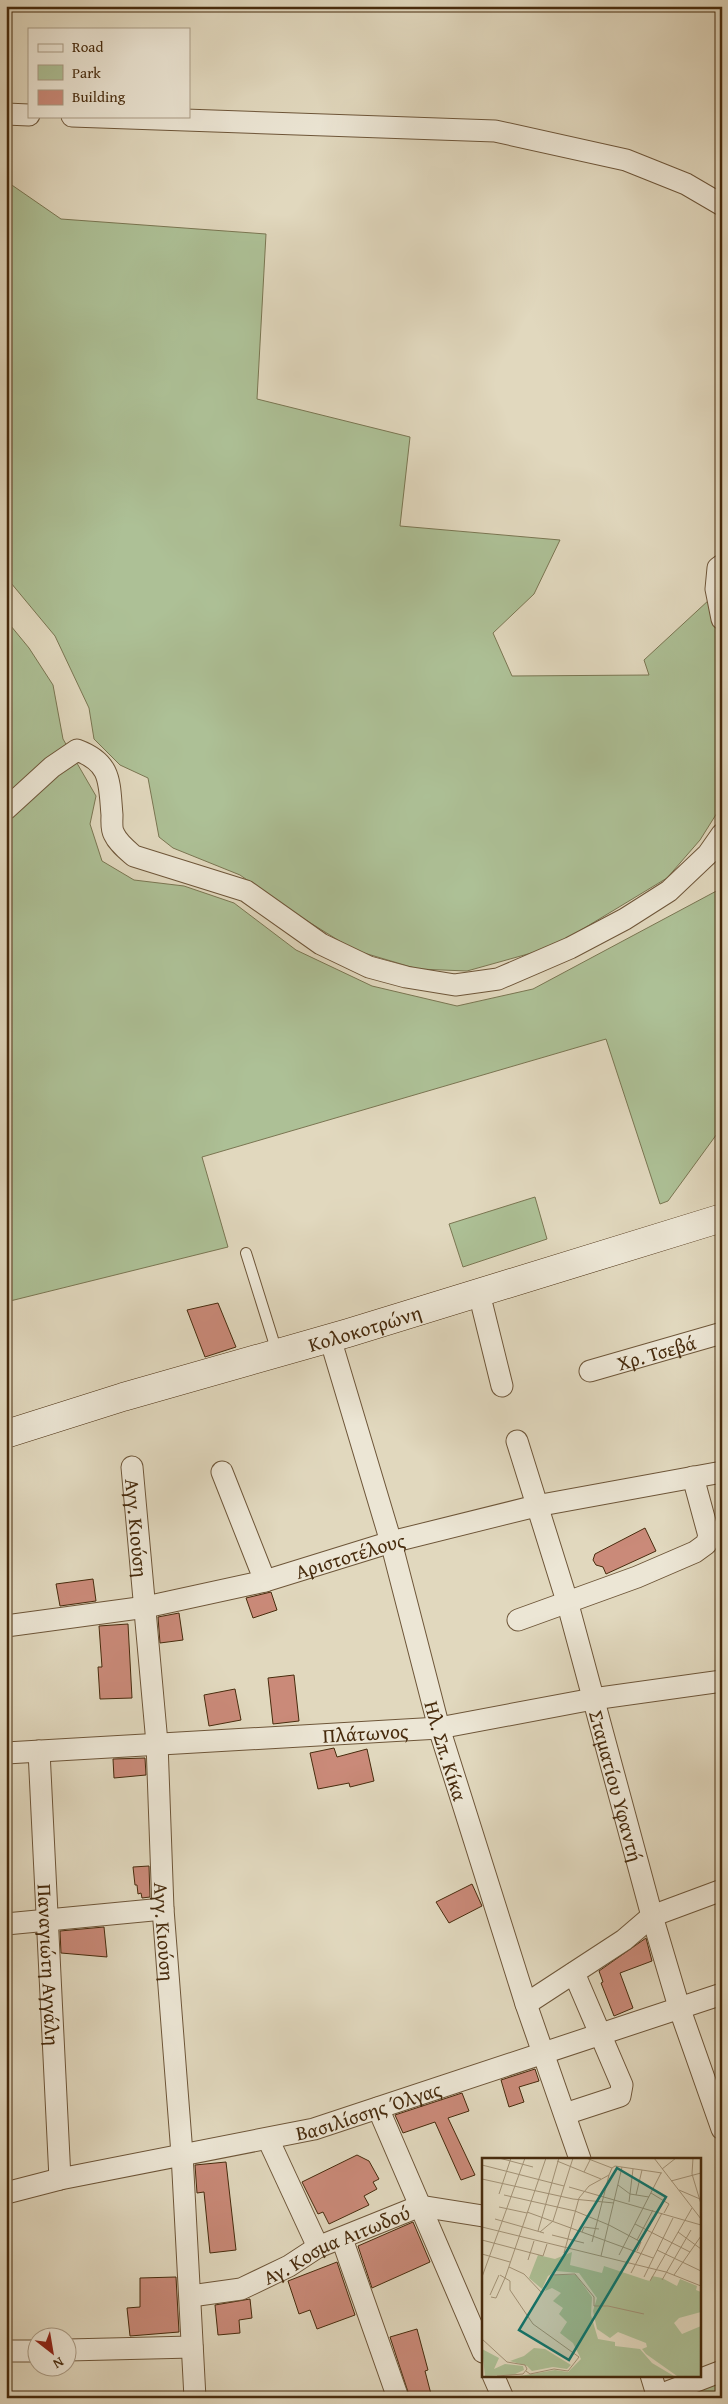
<svg xmlns="http://www.w3.org/2000/svg" width="728" height="2404" viewBox="0 0 728 2404" font-family="'Gentium Book Plus',serif">
<style>
.green{fill:#adc096;stroke:#7a7652}
.building{fill:#ca8a79;stroke:#472b0d}
.lines{fill:none;stroke-linecap:round;stroke-linejoin:round}
.lane-casing{stroke:#6e5639;stroke-width:12}
.street-casing{stroke:#6e5639;stroke-width:23}
.secondary-casing{stroke:#472b0d;stroke-width:29}
.lane{stroke:#ece6d5;stroke-width:10}
.street{stroke:#ece6d5;stroke-width:21}
.secondary{stroke:#ece6d5;stroke-width:28}
.labels{text-anchor:middle;dominant-baseline:central;stroke-width:4.5;stroke-linejoin:round;paint-order:stroke}
.street-label{font-size:20px;fill:#472b0d;stroke:#ece6d5}
.inset-road{fill:none;stroke:#a39377;stroke-width:1}
.view{fill:#0f766e;fill-opacity:0.15;stroke:#0f766e;stroke-width:2.5}
.inset-edge{fill:none;stroke:#472b0d;stroke-width:2.5}
</style>
<rect width="100%" height="100%" fill="#e1d8be"/>
<filter id="stains"><feTurbulence type="fractalNoise" baseFrequency=".004" numOctaves="4"/><feColorMatrix values="0 0 0 0 .2 0 0 0 0 .09 0 0 0 0 .02 0 0 0 .5 -.17"/></filter>
<radialGradient id="worn" r=".72"><stop offset=".6" stop-color="#630" stop-opacity="0"/><stop offset="1" stop-color="#630" stop-opacity=".3"/></radialGradient>
<g class="green">
<path d="M 6,181 L 61,219 L 266,234 L 257,399 L 410,437 L 400,526 L 560,540 L 534,594 L 493,633 L 512,676 L 649,675 L 644,660 L 710,599 L 722,654 L 722,805 L 700,840 L 667,878 L 553,947 L 467,971 L 418,969 L 354,950 L 296,914 L 240,875 L 173,848 L 159,837 L 148,778 L 120,765 L 94,739 L 89,708 L 55,636 L 6,577 Z"/>
<path d="M 6,620 L 29,648 L 53,685 L 63,739 L 96,796 L 90,824 L 102,861 L 134,880 L 184,886 L 234,903 L 296,950 L 372,986 L 457,1006 L 533,989 L 722,888 L 722,1127 L 668,1201 L 660,1204 L 606,1039 L 202,1157 L 228,1247 L 6,1302 Z"/>
<path d="M 535,1197 L 547,1239 L 463,1267 L 449,1224 Z"/>
<path d="M 722,2381 L 722,2398 L 672,2398 Z"/>
</g>
<g class="building">
<path d="M 218,1303 L 236,1347 L 205,1357 L 187,1310 Z"/>
<path d="M 645,1528 L 656,1551 L 606,1574 L 603,1567 L 596,1565 L 593,1560 L 595,1554 Z"/>
<path d="M 93,1579 L 96,1601 L 60,1606 L 56,1584 Z"/>
<path d="M 271,1592 L 277,1610 L 253,1618 L 246,1598 Z"/>
<path d="M 179,1613 L 183,1640 L 160,1643 L 158,1617 Z"/>
<path d="M 128,1624 L 132,1698 L 100,1699 L 98,1667 L 102,1667 L 99,1626 Z"/>
<path d="M 294,1675 L 299,1721 L 273,1724 L 268,1678 Z"/>
<path d="M 235,1689 L 241,1720 L 209,1726 L 204,1695 Z"/>
<path d="M 334,1748 L 337,1757 L 367,1749 L 374,1781 L 350,1787 L 349,1783 L 318,1789 L 310,1753 Z"/>
<path d="M 145,1758 L 146,1775 L 114,1778 L 113,1759 Z"/>
<path d="M 149,1866 L 150,1897 L 142,1898 L 141,1893 L 138,1894 L 137,1885 L 135,1885 L 133,1867 Z"/>
<path d="M 472,1884 L 482,1906 L 449,1923 L 436,1902 Z"/>
<path d="M 104,1927 L 107,1957 L 61,1953 L 60,1931 Z"/>
<path d="M 646,1938 L 652,1961 L 620,1973 L 633,2008 L 614,2016 L 601,1983 L 603,1982 L 599,1971 Z"/>
<path d="M 535,2069 L 539,2081 L 519,2087 L 524,2102 L 509,2107 L 501,2080 Z"/>
<path d="M 462,2093 L 469,2111 L 448,2118 L 475,2175 L 461,2180 L 435,2122 L 403,2133 L 395,2115 Z"/>
<path d="M 357,2155 L 369,2161 L 379,2179 L 373,2182 L 377,2189 L 364,2196 L 369,2205 L 329,2224 L 323,2212 L 318,2214 L 302,2182 Z"/>
<path d="M 226,2162 L 236,2250 L 210,2253 L 204,2192 L 197,2193 L 195,2165 Z"/>
<path d="M 413,2222 L 430,2262 L 372,2288 L 358,2246 Z"/>
<path d="M 337,2262 L 355,2315 L 317,2329 L 310,2310 L 299,2314 L 288,2281 Z"/>
<path d="M 176,2277 L 179,2332 L 130,2336 L 127,2308 L 140,2307 L 140,2278 Z"/>
<path d="M 250,2299 L 252,2318 L 239,2320 L 240,2333 L 218,2335 L 215,2305 Z"/>
<path d="M 417,2329 L 428,2370 L 425,2371 L 432,2398 L 410,2398 L 390,2337 Z"/>
</g>
<g class="lines">
<defs>
<path id="lane" d="M 246,1253 L 277,1352"/>
<g id="street">
<path d="M 6,114 L 29,115"/>
<path d="M 72,116 L 495,131 L 626,160 L 686,184 L 722,205"/>
<path d="M 722,565 L 718,568 L 716,589 L 722,619"/>
<path d="M 6,809 L 52,767 L 77,750 C 112,763 109,782 112,815 C 112,820 111,829 114,834 C 118,843 127,850 134,856 L 246,891 L 321,944 L 369,967 L 406,977 L 455,985 L 498,979 L 570,948 L 625,919 L 669,891 L 708,854 L 722,834"/>
<path d="M 479,1293 L 502,1386"/>
<path id="s1" d="M 330,1338 L 391,1542 L 439,1728 L 526,2004 L 580,2159"/>
<path id="s2" d="M 590,1371 L 722,1333"/>
<path id="s3" d="M 517,1441 L 567,1601 L 652,1916 L 679,2007 L 722,2129"/>
<path id="s4" d="M 132,1467 L 157,1743 L 163,1909 L 182,2154 L 195,2398"/>
<path d="M 222,1472 L 265,1581"/>
<path d="M 518,1620 L 637,1577 L 695,1552 L 706,1544 L 709,1536 L 693,1477"/>
<path id="s5" d="M 6,1626 L 146,1607 L 265,1581 L 391,1542 L 536,1506 L 722,1472"/>
<path id="s6" d="M 39,1751 L 60,2179"/>
<path id="s7" d="M 6,1753 L 439,1728 L 593,1699 L 722,1681"/>
<path d="M 6,1924 L 163,1909"/>
<path d="M 526,2004 L 624,1940 L 652,1916 L 722,1890"/>
<path d="M 378,2108 L 483,2352"/>
<path d="M 565,2114 L 620,2096 L 622,2085 L 574,1973"/>
<path d="M 268,2139 L 318,2247"/>
<path id="s8" d="M 6,2193 L 60,2179 L 314,2129 L 722,1994"/>
<path d="M 342,2239 L 398,2398"/>
<path id="s9" d="M 191,2296 L 241,2289 L 289,2266 L 318,2247 L 420,2206 L 483,2216"/>
<path d="M 68,2350 L 192,2347"/>
<path d="M 6,2351 L 38,2351"/>
<path d="M 493,2375 L 503,2398"/>
<path d="M 651,2375 L 658,2398"/>
<path d="M 657,2396 L 722,2371"/>
</g>
<g id="secondary">
<path id="s10" d="M 6,1434 L 123,1397 L 348,1333 L 722,1218"/>
</g>
</defs>
<use href="#lane" class="lane-casing"/>
<use href="#street" class="street-casing"/>
<use href="#secondary" class="secondary-casing"/>
<use href="#lane" class="lane"/>
<use href="#street" class="street"/>
<use href="#secondary" class="secondary"/>
</g>
<g class="labels">
<g class="street-label">
<text stroke="none"><textPath href="#s10" startOffset="374">Κολοκοτρώνη</textPath></text>
<text stroke="none"><textPath href="#s2" startOffset="69">Χρ. Τσεβά</textPath></text>
<text stroke="none"><textPath href="#s4" startOffset="61">Αγγ. Κιούση</textPath></text>
<text stroke="none"><textPath href="#s5" startOffset="352">Αριστοτέλους</textPath></text>
<text stroke="none"><textPath href="#s7" startOffset="360">Πλάτωνος</textPath></text>
<text stroke="none"><textPath href="#s1" startOffset="429">Ηλ. Σπ. Κίκα</textPath></text>
<text stroke="none"><textPath href="#s3" startOffset="359">Σταματίου Υφαντή</textPath></text>
<text stroke="none"><textPath href="#s4" startOffset="466">Αγγ. Κιούση</textPath></text>
<text stroke="none"><textPath href="#s6" startOffset="214">Παναγιώτη Αγγάλη</textPath></text>
<text stroke="none"><textPath href="#s8" startOffset="372">Βασιλίσσης Όλγας</textPath></text>
<text stroke="none"><textPath href="#s9" startOffset="156">Αγ. Κοσμα Αιτωδού</textPath></text>
</g>
</g>
<g transform="translate(482 2158)">
<rect width="219" height="219" fill="#e1d8be"/>
<path d="M 90,94 L 88,107 L 120,115 L 122,108 L 164,122 L 168,123 L 170,118 L 180,120 L 195,128 L 198,121 L 215,128 L 214,132 L 219,134 L 219,154 L 197,160 L 192,165 L 200,176 L 219,168 L 219,218 L 195,218 L 164,196 L 160,191 L 165,189 L 164,185 L 136,174 L 128,180 L 115,171 L 111,153 L 115,140 L 97,115 L 74,113 L 66,118 L 60,131 L 47,120 L 56,97 L 73,101 ZM 73,117 L 94,117 L 110,139 L 109,157 L 116,181 L 133,184 L 133,188 L 158,191 L 170,205 L 192,218 L 38,218 L 73,212 L 86,214 L 99,201 L 91,185 L 78,175 L 85,164 L 77,156 L 81,150 L 71,143 L 79,135 L 70,130 L 63,133 L 67,121 ZM 52,190 L 63,191 L 89,207 L 85,211 L 71,209 L 50,213 L 45,208 L 28,203 L 42,198 ZM 0,191 L 17,200 L 12,211 L 23,206 L 41,208 L 42,212 L 31,217 L 3,218 Z" fill="#adc096"/>
<path class="inset-road" d="M 17,0 L 51,9M 104,0 L 130,10 L 133,8 L 180,15M 172,0 L 219,61M 211,0 L 210,16 L 219,46M 75,3 L 119,21M 0,7 L 82,28M 180,11 L 194,0M 102,14 L 109,0M 0,21 L 91,41 L 132,45M 189,23 L 219,15M 136,27 L 148,36 L 167,39M 87,29 L 219,67M 197,32 L 218,41M 169,35 L 187,46 L 182,55M 17,36 L 29,0M 22,37 L 93,53 L 127,67 L 159,84 L 155,93M 154,37 L 160,12M 147,44 L 151,11M 17,49 L 45,55M 45,54 L 171,100M 13,61 L 62,75M 153,66 L 208,94M 0,69 L 184,114 L 219,128M 56,73 L 77,0M 58,74 L 71,63 L 91,0M 100,74 L 102,69 L 117,71M 196,74 L 219,91M 70,77 L 102,85M 0,82 L 61,98 L 65,86M 155,82 L 171,52M 110,84 L 127,17M 175,92 L 219,113M 82,95 L 97,40 L 107,28 L 127,17 L 130,10M 0,96 L 28,104M 137,97 L 179,15M 119,98 L 140,9M 46,102 L 52,83M 27,109 L 42,116 L 60,135 L 69,117 L 93,116 L 112,139 L 112,148 L 126,148 L 162,156M 149,115 L 180,55M 18,117 L 28,123 L 28,132 L 51,166 L 97,199 L 86,213 L 72,211 L 48,216 L 44,213M 192,117 L 219,78M 0,119 L 43,0M 162,119 L 191,60M 180,122 L 209,72M 168,123 L 210,50M 8,137 L 17,117M 9,139 L 14,140 L 23,120 L 64,0M 0,181 L 25,204 L 43,207 L 45,211 L 41,216 L 15,218"/>
<path class="view" d="M 135,10 L 184,39 L 87,202 L 37,172 Z"/>
<rect width="219" height="219" class="inset-edge"/>
</g>
<rect width="728" height="2404" fill="none" stroke="#e1d8be" stroke-width="25"/>
<rect x="8" y="8" width="713" height="2389" fill="none" stroke="#472b0d" stroke-width="2.5"/>
<rect x="12" y="12" width="703" height="2379" fill="none" stroke="#472b0d"/>
<rect x="28" y="28" width="162" height="90" fill="#ece6d5" stroke="#aa9b85"/>
<rect x="38" y="44" width="25" height="8" fill="#ece6d5" stroke="#aa9b85"/>
<text x="72" y="52" font-size="15" fill="#472b0d">Road</text>
<rect x="38" y="65" width="25" height="15" fill="#adc096" stroke="#aa9b85"/>
<text x="72" y="78" font-size="15" fill="#472b0d">Park</text>
<rect x="38" y="90" width="25" height="15" fill="#ca8a79" stroke="#aa9b85"/>
<text x="72" y="102" font-size="15" fill="#472b0d">Building</text>
<g transform="translate(52 2352) rotate(149)"><circle r="24" fill="#ece6d5" stroke="#aa9b85"/>
<path d="M0-4L9 19L0 12L-9 19Z" fill="#8f2418"/>
<text y="-8" font-size="14" font-weight="bold" text-anchor="middle" fill="#472b0d">N</text>
</g>
<rect width="100%" height="100%" filter="url(#stains)"/>
<rect width="100%" height="100%" fill="url(#worn)"/>
</svg>
